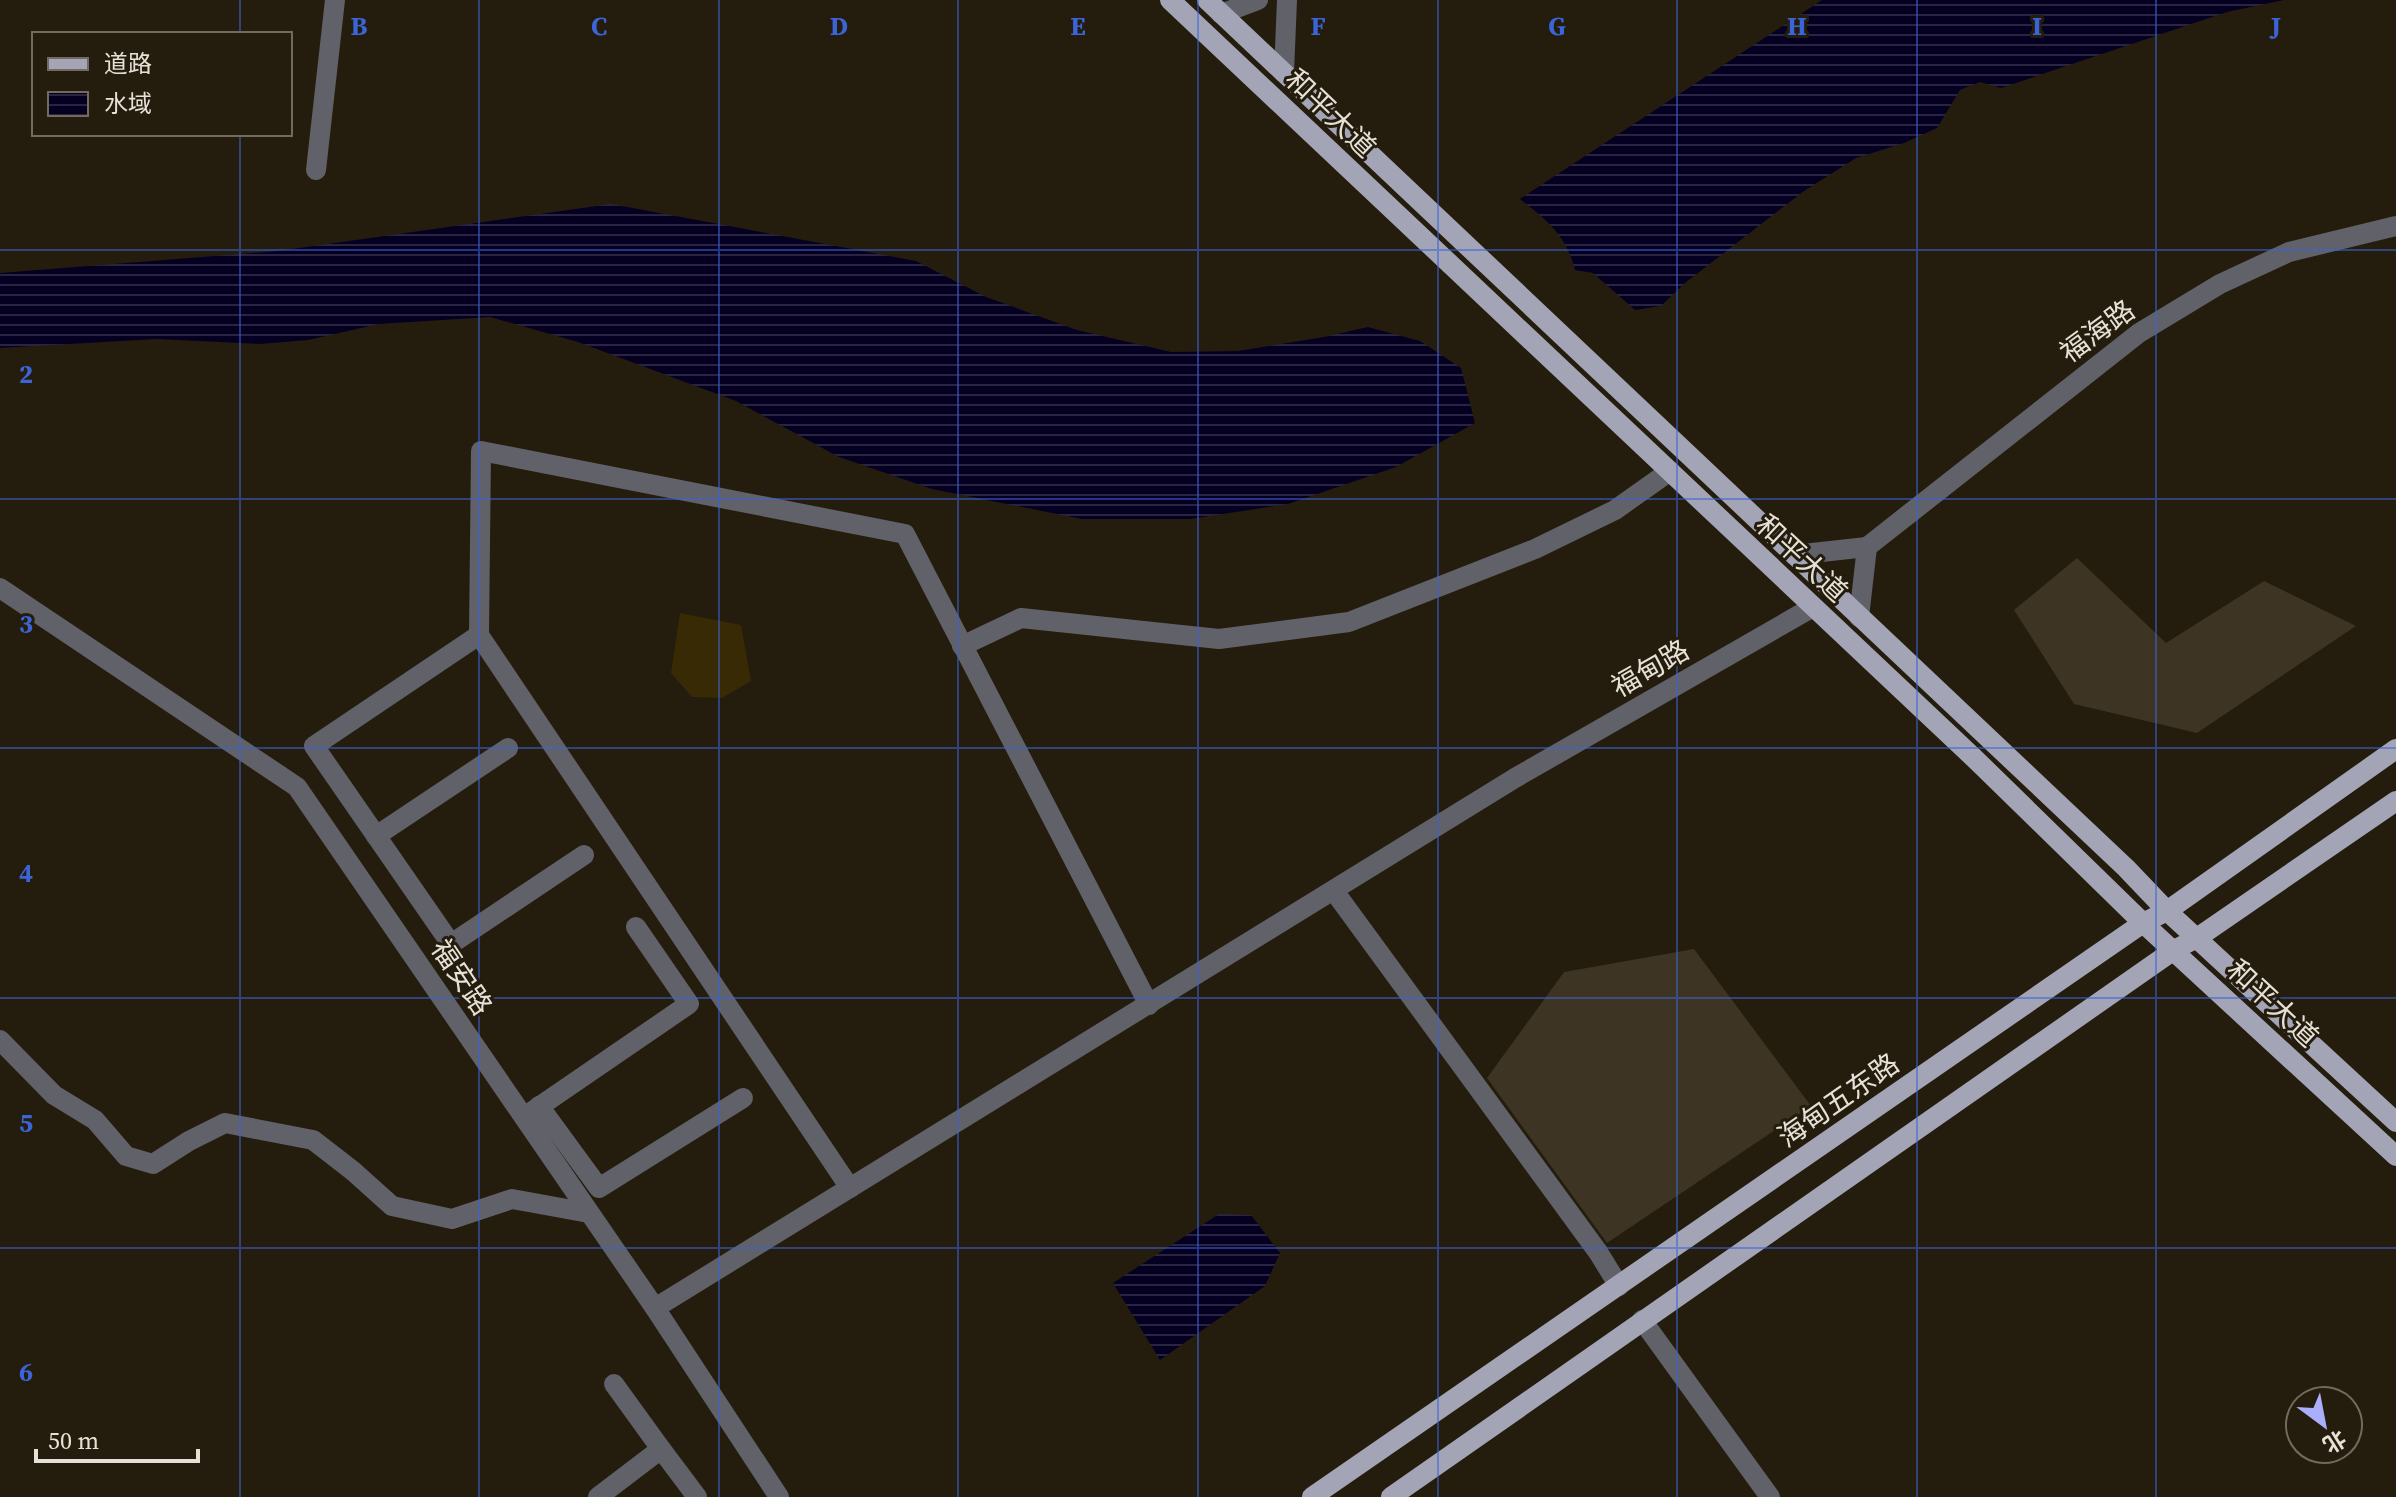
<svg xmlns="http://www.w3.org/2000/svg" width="2396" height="1497" viewBox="0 0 2396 1497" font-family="'Source Serif 4','Noto Sans SC',serif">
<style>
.garden{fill:#392a06}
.water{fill:url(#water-rules)}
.building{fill:#3d3423}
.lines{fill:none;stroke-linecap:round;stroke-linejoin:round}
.minor{stroke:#606169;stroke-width:20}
.major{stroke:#a3a5b7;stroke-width:20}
.grid{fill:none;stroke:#3b64d8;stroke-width:2;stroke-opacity:0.55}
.labels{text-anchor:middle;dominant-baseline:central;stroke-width:6;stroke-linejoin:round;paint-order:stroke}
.street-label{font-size:28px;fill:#e6e1d7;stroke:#241c0c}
.grid-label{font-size:26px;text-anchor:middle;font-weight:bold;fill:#3b64d8;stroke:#241c0c;stroke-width:6;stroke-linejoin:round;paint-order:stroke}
</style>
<defs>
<pattern id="water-rules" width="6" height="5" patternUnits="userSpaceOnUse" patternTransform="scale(2)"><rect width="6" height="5" fill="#050022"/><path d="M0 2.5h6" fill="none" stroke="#292541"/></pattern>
</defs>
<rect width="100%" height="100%" fill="#241c0c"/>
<path class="garden" d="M 680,613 L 741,625 L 751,681 L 722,698 L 692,697 L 671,673 Z"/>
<g class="water">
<path d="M 1822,0 L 2284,0 L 2227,12 L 2001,88 L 1980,82 L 1960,90 L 1937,128 L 1904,143 L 1856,158 L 1804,191 L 1685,283 L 1661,306 L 1635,310 L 1593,273 L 1575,270 C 1566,235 1548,221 1520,199 Z"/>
<path d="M 611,204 L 916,261 L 986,297 L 1077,330 L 1171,352 L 1238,351 L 1324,337 L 1368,327 L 1420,341 L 1461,368 L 1475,423 L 1396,467 L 1288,504 L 1190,519 L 1082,519 L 932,489 L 839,457 L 736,401 L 578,342 L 490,317 L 379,324 L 308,340 L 260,344 L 156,339 L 0,348 L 0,273 L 278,251 Z"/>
<path d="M 1219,1214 L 1251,1215 L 1280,1253 L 1265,1286 L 1160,1360 L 1113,1283 Z"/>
</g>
<g class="building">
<path d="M 2077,558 L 2166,643 L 2264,581 L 2356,626 L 2197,733 L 2074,704 L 2014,610 Z"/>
<path d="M 1694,949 L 1811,1106 L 1607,1243 L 1487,1078 L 1564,972 Z"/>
</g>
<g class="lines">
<g class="minor">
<path d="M 1221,14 L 1258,0"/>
<path d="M 1284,73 L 1287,0"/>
<path d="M 316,170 L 335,0"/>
<path d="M 1867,547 L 2139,333 L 2220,284 L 2289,252 L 2396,226"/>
<path d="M 1794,555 L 1867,547"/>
<path d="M 0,588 L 297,787 L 655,1308 L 779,1497"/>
<path d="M 1859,617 L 1867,547"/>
<path d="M 479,635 L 314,746 L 451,944 L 584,855"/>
<path d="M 962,646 L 1021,618 L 1219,639 L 1349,622 L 1535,549 L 1615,510 L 1670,471"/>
<path d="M 376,836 L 508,748"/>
<path d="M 1334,891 L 1598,1252 L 1619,1286"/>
<path d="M 0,1040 L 54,1095 L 95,1120 L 126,1156 L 153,1164 L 189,1141 L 225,1123 L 313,1140 L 353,1171 L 392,1206 L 452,1219 L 512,1199 L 589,1213"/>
<path d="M 539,1106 L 599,1188 L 743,1098"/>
<path d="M 524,1117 L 689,1004 L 636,927"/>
<path d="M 850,1188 L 479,635 L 481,451 L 905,534 L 1149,1005"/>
<path d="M 655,1308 L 1515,778 L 1813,607"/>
<path d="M 1642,1320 L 1770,1497"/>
<path d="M 614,1384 L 661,1449"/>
<path d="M 598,1497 L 661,1449 L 697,1497"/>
</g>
<g class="major">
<path d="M 1170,0 L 1974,758 L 2143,923 L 2396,1156"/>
<path d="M 1207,0 L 2126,868 L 2167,911 L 2396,1122"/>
<path d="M 1312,1497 L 2143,923 L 2167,911 L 2396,749"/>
<path d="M 1391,1497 L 2174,950 L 2197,938 L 2396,801"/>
</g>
</g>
<path class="grid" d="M 240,0 L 240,34M 479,0 L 479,1497M 719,0 L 719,1497M 958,0 L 958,1497M 1198,0 L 1198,1497M 1438,0 L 1438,1497M 1677,0 L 1677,1497M 1917,0 L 1917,1497M 2156,0 L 2156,1497M 240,134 L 240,1497M 0,250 L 2396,250M 0,499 L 2396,499M 0,748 L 2396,748M 0,998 L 2396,998M 0,1248 L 2396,1248"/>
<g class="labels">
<g class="street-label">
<text transform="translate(1331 113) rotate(44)">和平大道</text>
<text transform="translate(2097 331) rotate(-36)">福海路</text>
<text transform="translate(1802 558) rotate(43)">和平大道</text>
<text transform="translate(1650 668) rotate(-30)">福甸路</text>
<text transform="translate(462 977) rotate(56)">福安路</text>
<text transform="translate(2273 1003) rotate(43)">和平大道</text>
<text transform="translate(1838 1100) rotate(-35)">海甸五东路</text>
</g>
</g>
<g class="grid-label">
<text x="359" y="35">B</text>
<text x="599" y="35">C</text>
<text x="839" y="35">D</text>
<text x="1078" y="35">E</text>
<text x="1318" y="35">F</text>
<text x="1557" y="35">G</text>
<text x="1797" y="35">H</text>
<text x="2037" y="35">I</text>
<text x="2276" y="35">J</text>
<text x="26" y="383">2</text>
<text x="26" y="633">3</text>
<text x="26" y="882">4</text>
<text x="26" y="1132">5</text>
<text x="26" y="1381">6</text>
</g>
<rect x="32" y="32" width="260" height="104" fill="#241c0c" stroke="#726b5d" stroke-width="2"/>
<rect x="48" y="58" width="40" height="12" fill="#a3a5b7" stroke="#726b5d" stroke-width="2"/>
<text x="104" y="72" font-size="24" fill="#e6e1d7">道路</text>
<rect x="48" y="92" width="40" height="24" fill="url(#water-rules)" stroke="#726b5d" stroke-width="2"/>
<text x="104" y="112" font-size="24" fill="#e6e1d7">水域</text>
<g transform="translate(2324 1425) rotate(148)"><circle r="38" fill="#241c0c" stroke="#726b5d" stroke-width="2"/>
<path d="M0-6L14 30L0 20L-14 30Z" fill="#abaffb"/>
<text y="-12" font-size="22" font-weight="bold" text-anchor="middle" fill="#e6e1d7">北</text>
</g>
<path d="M36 1449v12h162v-12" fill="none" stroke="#e6e1d7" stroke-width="4"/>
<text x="48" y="1449" font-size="24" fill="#e6e1d7" stroke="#241c0c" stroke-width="6" paint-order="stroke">50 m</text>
</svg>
